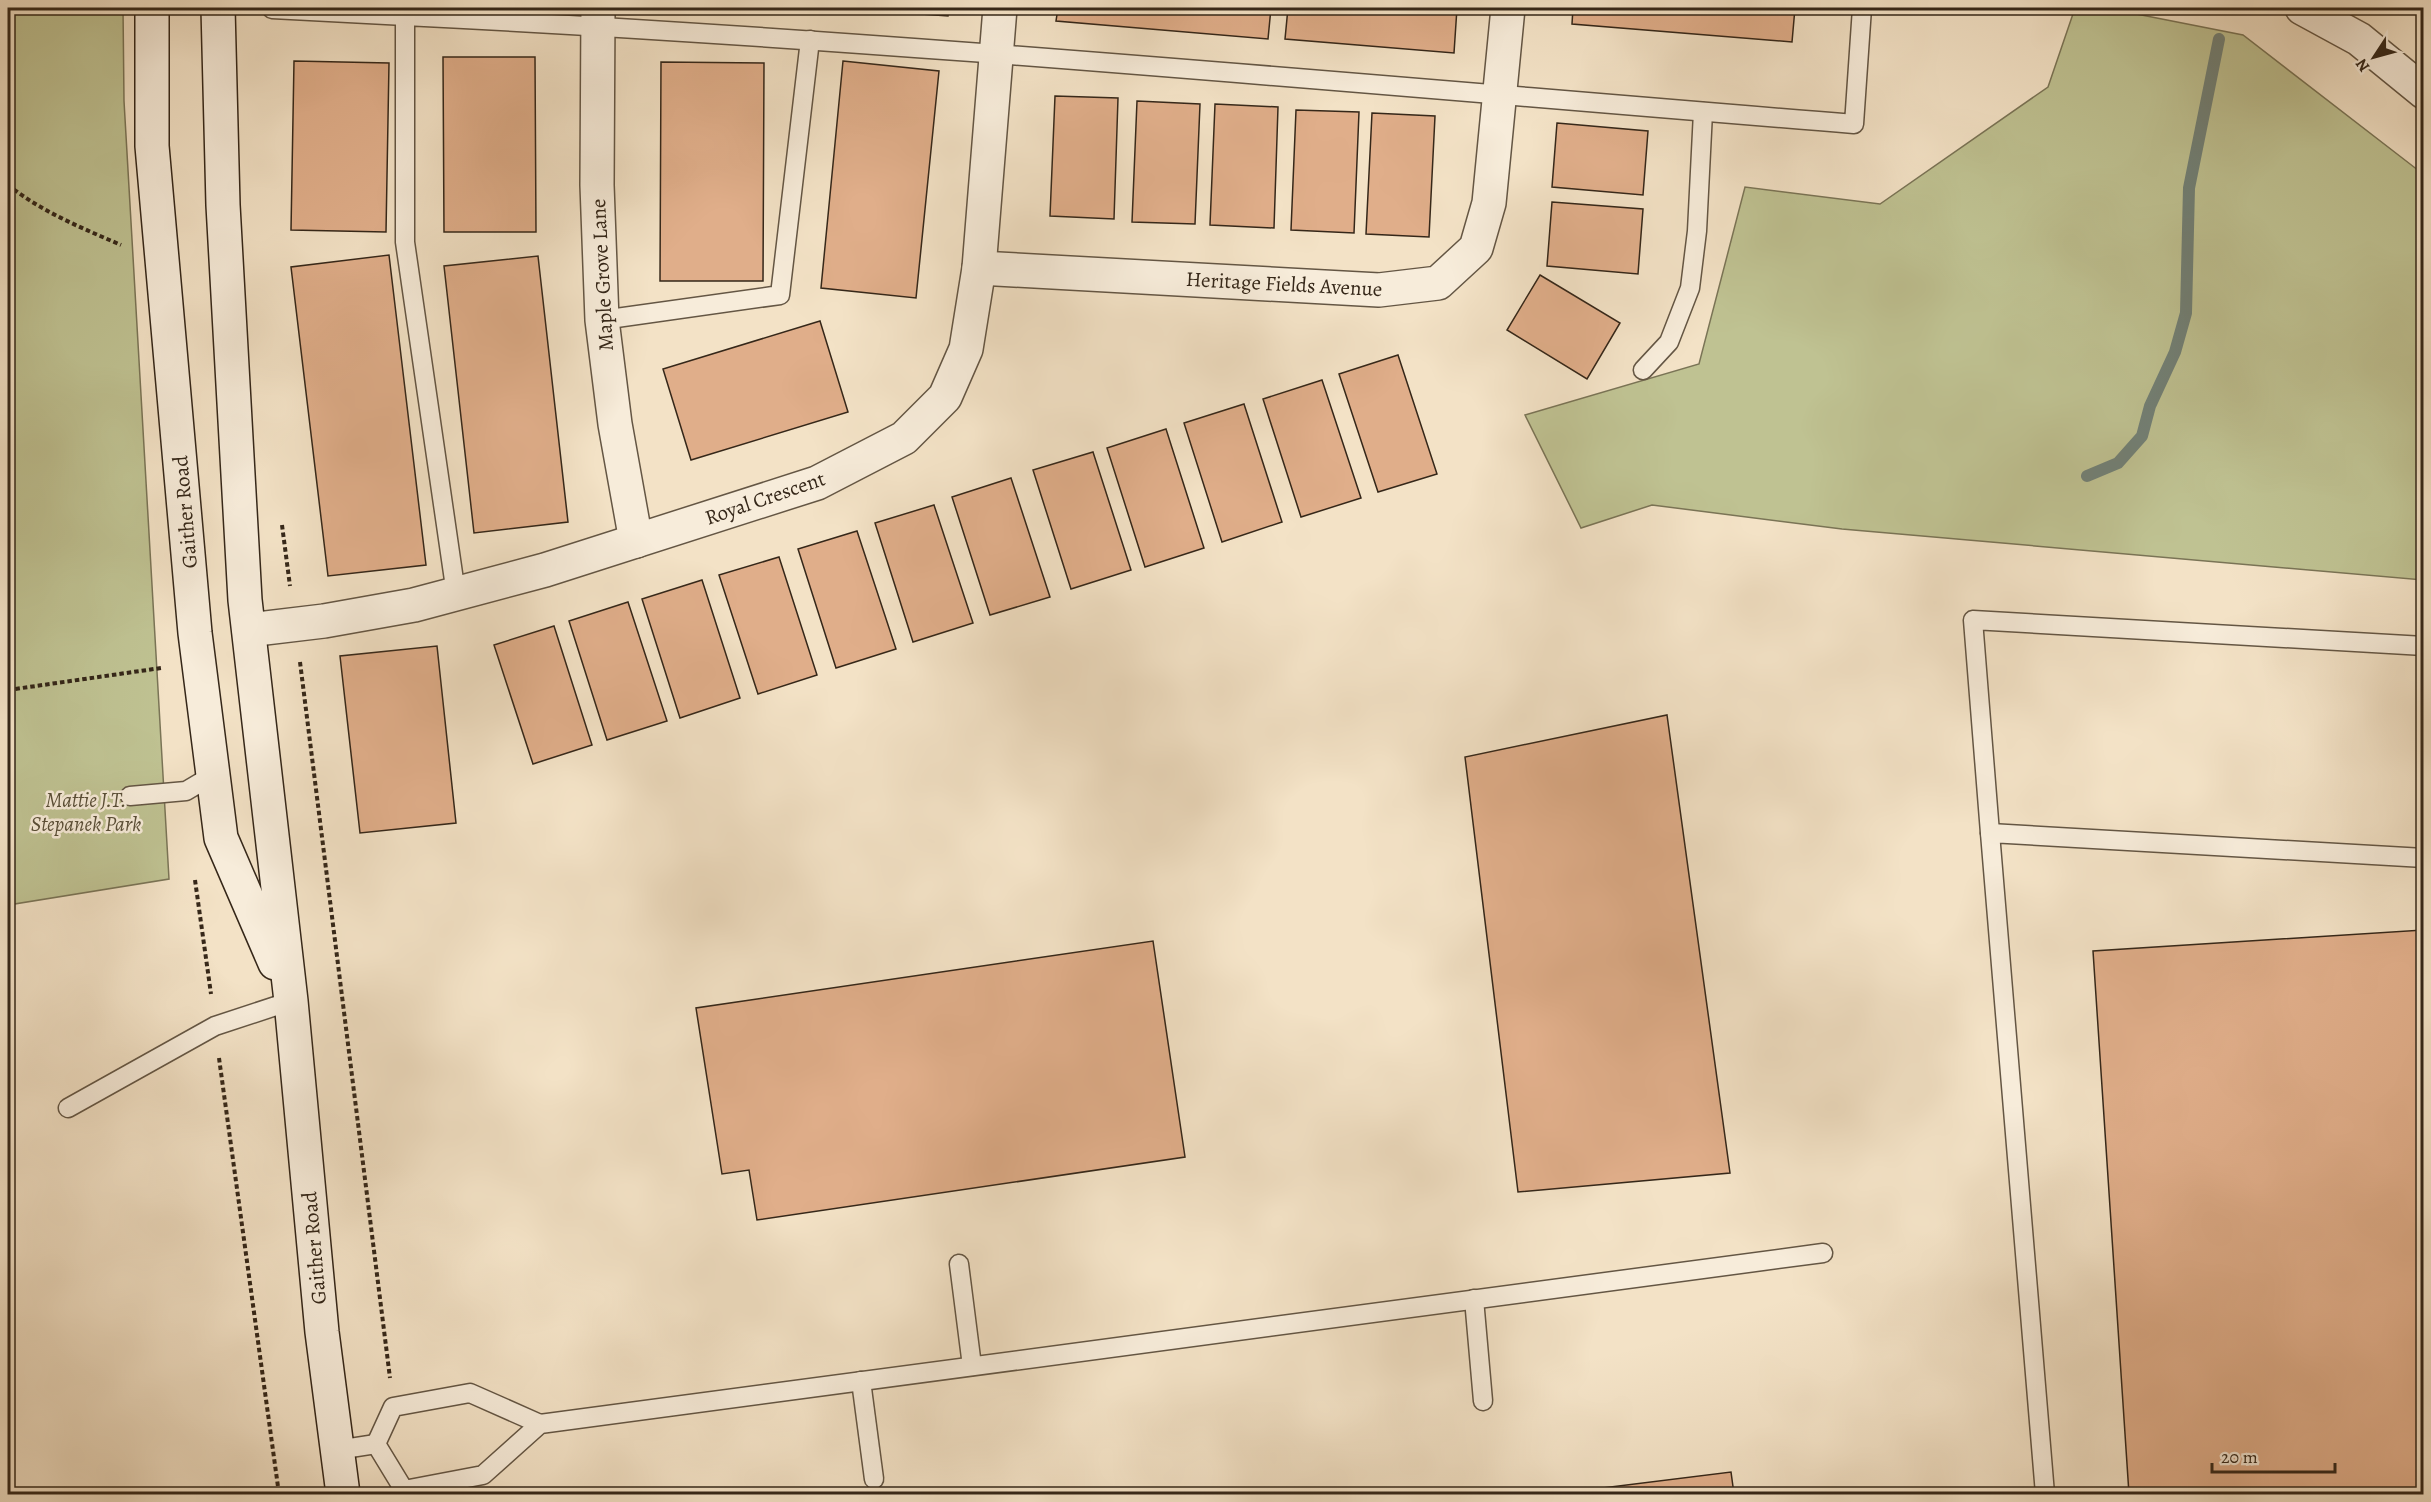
<svg xmlns="http://www.w3.org/2000/svg" width="2431" height="1502" viewBox="0 0 2431 1502" font-family="Alegreya,serif">
<style>
.green{fill:#bfc292;stroke:#7a7456;stroke-width:1.5}
.lines{fill:none;stroke-linecap:round;stroke-linejoin:round}
.stream{stroke:#728177;stroke-width:12}
.building{fill:#e0ae8a;stroke:#352719;stroke-width:1.5}
.service-casing{stroke:#645644;stroke-width:21}
.minor-casing{stroke:#645644;stroke-width:36}
.tertiary-casing{stroke:#645644;stroke-width:36}
.secondary-casing{stroke:#352719;stroke-width:36}
.path{stroke:#352719;stroke-width:4;stroke-dasharray:4.5 3;stroke-linecap:butt}
.service{stroke:#f7ecda;stroke-width:18}
.minor{stroke:#f7ecda;stroke-width:33}
.tertiary{stroke:#f7ecda;stroke-width:33}
.secondary{stroke:#f7ecda;stroke-width:33}
.labels{text-anchor:middle;dominant-baseline:central;stroke-width:5;stroke-linejoin:round;paint-order:stroke}
.street-label{font-size:21px;fill:#352719;stroke:#f7ecda}
.park-label{font-size:21px;font-style:italic;fill:#584e37;stroke:#f7ecda}
</style>
<rect width="100%" height="100%" fill="#f3e2c6"/>
<filter id="stains"><feTurbulence type="fractalNoise" baseFrequency=".00333" numOctaves="4"/><feColorMatrix values="0 0 0 0 .2 0 0 0 0 .09 0 0 0 0 .02 0 0 0 .5 -.17"/></filter>
<radialGradient id="worn" r=".72"><stop offset=".6" stop-color="#630" stop-opacity="0"/><stop offset="1" stop-color="#630" stop-opacity=".3"/></radialGradient>
<g class="green">
<path d="M 8,8 L 123,8 L 124,101 L 169,879 L 8,905 Z"/>
<path d="M 2075,8 L 2106,8 L 2243,35 L 2423,174 L 2423,580 L 1842,529 L 1652,505 L 1581,528 L 1525,415 L 1699,364 L 1745,187 L 1880,204 L 2048,87 Z"/>
</g>
<g class="lines">
<path class="stream" d="M 2087,476 L 2118,463 L 2142,436 L 2150,406 L 2175,352 L 2186,313 L 2189,188 L 2219,39"/>
</g>
<g class="building">
<path d="M 837,8 L 949,8 L 948,16 Z"/>
<path d="M 1058,8 L 1271,8 L 1268,39 L 1056,21 Z"/>
<path d="M 1288,8 L 1457,8 L 1454,53 L 1285,39 Z"/>
<path d="M 1573,8 L 1795,8 L 1792,42 L 1572,24 Z"/>
<path d="M 443,57 L 535,57 L 536,232 L 444,232 Z"/>
<path d="M 294,61 L 389,63 L 386,232 L 291,230 Z"/>
<path d="M 843,61 L 939,71 L 916,298 L 821,288 Z"/>
<path d="M 661,62 L 764,63 L 763,281 L 660,281 Z"/>
<path d="M 1055,96 L 1118,98 L 1114,219 L 1050,216 Z"/>
<path d="M 1137,101 L 1200,104 L 1195,224 L 1132,222 Z"/>
<path d="M 1215,104 L 1278,107 L 1274,228 L 1210,225 Z"/>
<path d="M 1296,110 L 1359,112 L 1354,233 L 1291,230 Z"/>
<path d="M 1372,113 L 1435,116 L 1429,237 L 1366,234 Z"/>
<path d="M 1557,123 L 1648,131 L 1643,195 L 1552,187 Z"/>
<path d="M 1552,202 L 1643,209 L 1638,274 L 1547,266 Z"/>
<path d="M 389,255 L 426,565 L 328,576 L 291,267 Z"/>
<path d="M 538,256 L 568,522 L 474,533 L 444,266 Z"/>
<path d="M 1540,275 L 1620,323 L 1587,379 L 1507,330 Z"/>
<path d="M 820,321 L 848,412 L 691,460 L 663,369 Z"/>
<path d="M 1398,355 L 1437,474 L 1378,492 L 1339,374 Z"/>
<path d="M 1322,380 L 1361,498 L 1301,517 L 1263,399 Z"/>
<path d="M 1244,404 L 1282,522 L 1222,542 L 1184,423 Z"/>
<path d="M 1166,429 L 1204,548 L 1145,567 L 1107,448 Z"/>
<path d="M 1093,452 L 1131,570 L 1071,589 L 1033,470 Z"/>
<path d="M 1011,478 L 1050,597 L 990,615 L 952,497 Z"/>
<path d="M 934,505 L 973,623 L 913,642 L 875,523 Z"/>
<path d="M 857,531 L 896,649 L 836,668 L 798,549 Z"/>
<path d="M 779,557 L 817,675 L 758,694 L 719,575 Z"/>
<path d="M 702,580 L 740,698 L 680,718 L 642,599 Z"/>
<path d="M 628,602 L 667,721 L 607,740 L 569,621 Z"/>
<path d="M 554,626 L 592,745 L 533,764 L 494,645 Z"/>
<path d="M 437,646 L 456,823 L 360,833 L 340,656 Z"/>
<path d="M 1667,715 L 1730,1173 L 1518,1192 L 1465,757 Z"/>
<path d="M 2423,930 L 2424,1494 L 2129,1494 L 2093,951 Z"/>
<path d="M 1153,941 L 1185,1157 L 757,1220 L 749,1170 L 722,1174 L 696,1008 Z"/>
<path d="M 1731,1472 L 1734,1494 L 1554,1494 Z"/>
</g>
<g class="lines">
<defs>
<g id="service">
<path d="M 272,9 L 405,16"/>
<path d="M 602,320 L 780,295 L 810,40"/>
<path d="M 1643,370 L 1669,342 L 1690,288 L 1697,231 L 1703,112"/>
<path d="M 456,594 L 405,242 L 405,16 C 889,40 1371,85 1854,124 L 1862,8"/>
<path d="M 130,796 L 186,791 L 213,775"/>
<path d="M 1990,833 L 1973,620 L 2424,646"/>
<path d="M 68,1108 L 215,1026 L 291,1001"/>
<path d="M 959,1264 L 972,1366"/>
<path d="M 1474,1299 L 1483,1401"/>
<path d="M 861,1381 L 874,1479"/>
<path d="M 376,1444 L 404,1490 L 483,1475 L 540,1424 L 1823,1253"/>
<path d="M 376,1444 L 393,1407 L 470,1393 L 540,1424"/>
<path d="M 337,1450 L 376,1444"/>
<path d="M 2045,1494 L 1990,833 L 2424,858"/>
</g>
<g id="minor">
<path d="M 598,8 L 597,185 L 602,320 L 615,424 L 636,541"/>
<path d="M 979,268 L 1379,290 L 1438,283 L 1476,248 L 1489,203 L 1508,8"/>
<path d="M 249,630 L 324,621 L 414,605 L 545,570 L 817,483 L 904,438 L 945,397 L 966,349 L 979,268 L 1000,8"/>
</g>
<path id="tertiary" d="M 2302,8 L 2359,39 L 2424,92"/>
<g id="secondary">
<path d="M 152,8 L 152,146 L 195,633 L 221,838 L 275,963"/>
<path d="M 218,8 L 223,205 L 245,600 L 291,1001 L 322,1332 L 343,1494"/>
</g>
</defs>
<use href="#service" class="service-casing"/>
<use href="#minor" class="minor-casing"/>
<use href="#tertiary" class="tertiary-casing"/>
<use href="#secondary" class="secondary-casing"/>
<g class="path">
<path d="M 8,185 C 42,212 82,228 121,245"/>
<path d="M 282,525 L 290,586"/>
<path d="M 300,662 L 390,1378"/>
<path d="M 8,690 L 161,668"/>
<path d="M 8,792 L 12,817"/>
<path d="M 195,880 L 211,994"/>
<path d="M 219,1058 L 279,1494"/>
</g>
<use href="#service" class="service"/>
<use href="#minor" class="minor"/>
<use href="#tertiary" class="tertiary"/>
<use href="#secondary" class="secondary"/>
</g>
<g class="labels">
<g class="street-label">
<text transform="translate(602 275) rotate(-93)">Maple Grove Lane</text>
<text transform="translate(1284 284) rotate(3)">Heritage Fields Avenue</text>
<text transform="translate(765 498) rotate(-19)">Royal Crescent</text>
<text transform="translate(185 512) rotate(-95)">Gaither Road</text>
<text transform="translate(314 1248) rotate(-95)">Gaither Road</text>
</g>
<g class="park-label">
<text x="86" y="800">Mattie J.T.<tspan x="86" dy="24">Stepanek Park</tspan></text>
</g>
</g>
<rect width="2431" height="1502" fill="none" stroke="#f3e2c6" stroke-width="30"/>
<rect x="9" y="9" width="2413" height="1484" fill="none" stroke="#352719" stroke-width="3"/>
<rect x="15" y="15" width="2401" height="1472" fill="none" stroke="#352719" stroke-width="1.5"/>
<g transform="translate(2374 57) rotate(234)" stroke="#f7ecda" stroke-width="4.5" paint-order="stroke">
<path d="M0-4.5L10 22L0 15L-10 22Z" fill="#352719"/>
<text y="-9" font-size="16" font-weight="bold" text-anchor="middle" fill="#352719">N</text>
</g>
<path d="M2212 1463v9h123v-9" fill="none" stroke="#352719" stroke-width="3"/>
<text x="2221" y="1463" font-size="18" fill="#352719" stroke="#f7ecda" stroke-width="4.5" paint-order="stroke">20 m</text>
<rect width="100%" height="100%" filter="url(#stains)"/>
<rect width="100%" height="100%" fill="url(#worn)"/>
</svg>
